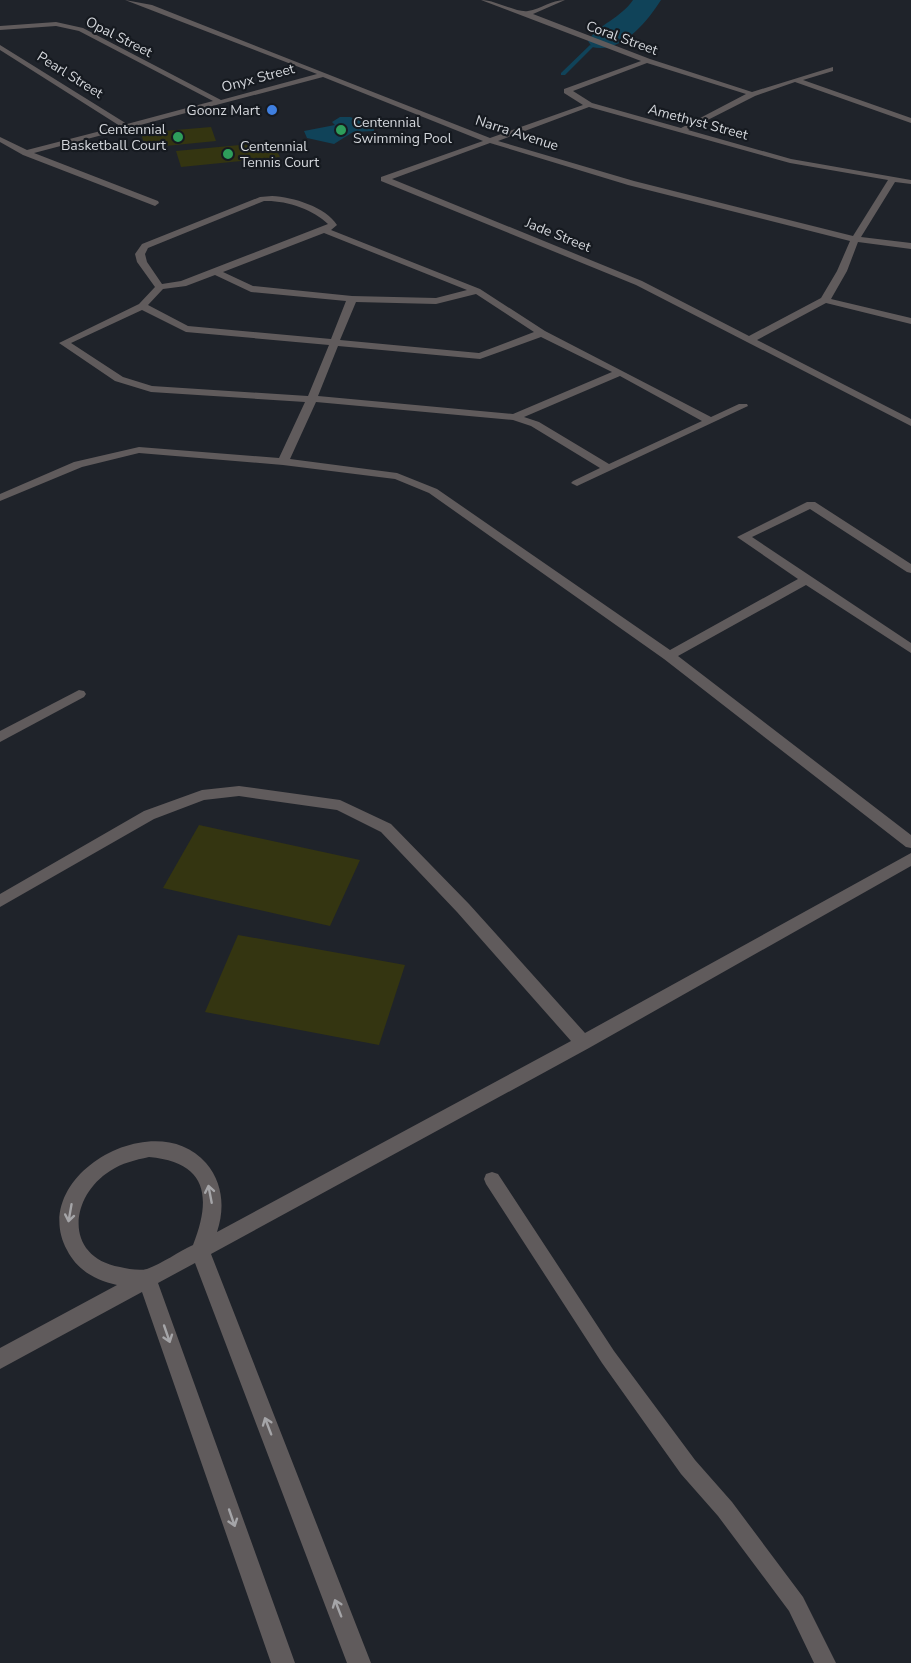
<svg xmlns="http://www.w3.org/2000/svg" width="911" height="1663" viewBox="0 0 911 1663" font-family="'Nunito Sans',sans-serif">
<style>
.green{fill:#343511}
.water{fill:#104359}
.lines{fill:none;stroke-linecap:round;stroke-linejoin:round}
.stream{fill:#104359;fill-rule:evenodd}
.river{fill:#104359;fill-rule:evenodd}
.service{fill:#605b5c;fill-rule:evenodd}
.minor{fill:#605b5c;fill-rule:evenodd}
.oneway{stroke:#a5a5a8}
.shop-dot{fill:#3f7fe0;stroke:#161a20;stroke-width:2}
.leisure-dot{fill:#2e9e5b;stroke:#161a20;stroke-width:2}
.labels{text-anchor:middle;dominant-baseline:central;stroke-width:4.5;stroke-linejoin:round;paint-order:stroke}
.far-street-label{font-size:14px;fill:#d3d6db;stroke:#161a20}
.far-poi-label{font-size:14px;fill:#d3d6db;stroke:#161a20;text-anchor:end}
</style>
<rect width="100%" height="100%" fill="#1f232a"/>
<g class="green">
<path d="M 211,127 L 216,141 L 145,148 L 141,133 Z"/>
<path d="M 272,142 L 280,157 L 181,167 L 176,151 Z"/>
<path d="M 199,825 L 360,860 L 330,926 L 163,888 Z"/>
<path d="M 238,935 L 405,965 L 379,1045 L 205,1012 Z"/>
</g>
<path class="water" d="M 340,117 L 350,117 L 373,125 L 374,131 L 353,132 L 334,144 L 307,138 L 304,131 L 335,125 L 332,122 Z"/>
<g class="lines">
<path class="stream" d="M 590,45 L 594,46 L 565,75 L 561,75 L 561,73 Z"/>
<path class="river" d="M 633,0 L 661,0 C 647,22 621,54 592,47 L 588,41 C 599,24 621,18 633,0 Z"/>
<path class="service" d="M 492,1172 L 498,1174 L 614,1351 L 695,1460 L 732,1502 L 803,1597 L 836,1663 L 814,1663 L 789,1611 L 718,1516 L 681,1474 L 602,1363 L 486,1184 L 484,1179 L 486,1174 Z"/>
<g class="minor">
<path d="M 125,0 L 152,5 L 490,138 L 583,105 L 564,93 L 564,89 L 641,61 L 481,0 C 496,0 516,13 528,11 C 541,9 551,0 565,0 L 533,14 L 650,59 L 752,92 L 833,67 L 833,71 L 803,80 L 911,118 L 911,123 L 795,82 L 755,96 L 688,130 L 791,159 L 911,180 L 911,184 L 895,182 L 861,237 L 911,243 L 911,249 L 858,242 L 847,271 L 831,299 L 911,318 L 911,324 L 826,303 L 757,340 L 911,419 L 911,426 L 636,285 L 381,181 L 381,177 L 483,141 L 323,77 L 34,153 L 158,201 L 159,203 L 155,206 L 23,155 L 0,142 L 0,137 L 27,150 L 120,126 L 0,50 L 0,45 L 127,124 L 213,101 L 79,31 L 56,26 L 0,30 L 0,26 L 56,22 L 83,28 L 221,100 L 317,74 ZM 647,63 L 746,94 L 681,128 L 592,103 L 573,91 ZM 589,107 L 790,163 L 888,180 L 853,236 L 634,181 L 498,141 ZM 490,143 L 628,185 L 850,241 L 837,271 L 821,298 L 749,336 L 642,281 L 392,179 Z"/>
<path d="M 272,196 C 293,197 326,207 337,225 L 331,230 L 480,289 L 545,331 L 711,417 L 739,404 L 747,404 L 748,406 L 577,486 L 571,483 L 573,481 L 600,468 L 531,426 L 513,420 L 316,402 L 290,459 L 397,473 L 437,489 L 670,650 L 798,579 L 737,537 L 807,502 L 815,502 L 911,564 L 911,573 L 907,572 L 810,509 L 752,537 L 911,643 L 911,653 L 806,585 L 678,656 L 911,835 L 911,848 L 906,847 L 664,659 L 429,493 L 395,479 L 283,465 L 139,453 L 82,467 L 0,501 L 0,494 L 74,462 L 139,447 L 279,458 L 305,402 L 151,392 L 115,381 L 59,343 L 139,304 L 155,287 L 137,262 L 135,254 L 142,244 L 260,197 ZM 264,201 C 285,200 313,209 328,224 L 181,281 L 162,284 L 147,262 L 145,254 L 148,248 ZM 324,233 L 467,290 L 436,298 L 352,296 L 253,286 L 223,272 ZM 215,275 L 251,292 L 346,301 L 331,339 L 188,326 L 148,305 L 163,289 L 186,286 ZM 476,294 L 534,332 L 479,353 L 340,340 L 356,302 L 436,304 ZM 142,310 L 186,332 L 329,345 L 308,396 L 152,386 L 123,377 L 71,343 ZM 541,337 L 612,372 L 513,414 L 318,396 L 338,346 L 480,359 ZM 620,376 L 702,421 L 609,464 L 539,422 L 524,417 Z"/>
<path d="M 79,690 L 84,691 L 86,694 L 84,697 L 0,742 L 0,731 Z"/>
<path d="M 239,786 L 340,800 L 391,824 L 469,904 L 585,1033 L 911,853 L 911,866 L 589,1048 L 211,1254 L 371,1663 L 347,1663 L 195,1263 L 158,1283 L 295,1663 L 271,1663 L 142,1292 L 0,1369 L 0,1348 L 117,1285 C 95,1280 77,1270 67,1250 C 27,1176 155,1104 206,1163 C 223,1183 225,1208 217,1232 L 571,1041 L 457,912 L 381,832 L 337,810 L 239,796 L 204,800 L 154,819 L 0,907 L 0,894 L 144,811 L 202,790 ZM 149,1157 C 207,1162 212,1197 193,1245 C 178,1252 163,1263 147,1269 C 140,1271 128,1269 120,1267 C 64,1257 69,1197 110,1171 C 122,1163 135,1160 149,1157 Z"/>
</g>
</g>
<defs><path id="oneway-shaft" d="M-6 0H5M1.5-3L5.5 0L1.5 3" fill="none" stroke-width="1.6" stroke-linecap="round" stroke-linejoin="round" transform="scale(1.5)"/></defs>
<g class="oneway">
<use href="#oneway-shaft" transform="translate(210 1194) rotate(-101)"/>
<use href="#oneway-shaft" transform="translate(70 1213) rotate(100)"/>
<use href="#oneway-shaft" transform="translate(167 1334) rotate(71)"/>
<use href="#oneway-shaft" transform="translate(268 1426) rotate(-111)"/>
<use href="#oneway-shaft" transform="translate(232 1518) rotate(71)"/>
<use href="#oneway-shaft" transform="translate(338 1608) rotate(-111)"/>
</g>
<circle class="shop-dot" cx="272" cy="110" r="6"/>
<g class="leisure-dot">
<circle cx="341" cy="130" r="6"/>
<circle cx="178" cy="137" r="6"/>
<circle cx="228" cy="154" r="6"/>
</g>
<g class="labels">
<g class="far-street-label">
<text transform="translate(119 37) rotate(27)">Opal Street</text>
<text transform="translate(622 38) rotate(20)">Coral Street</text>
<text transform="translate(70 75) rotate(32)">Pearl Street</text>
<text transform="translate(258 78) rotate(-15)">Onyx Street</text>
<text transform="translate(698 122) rotate(15)">Amethyst Street</text>
<text transform="translate(517 133) rotate(18)">Narra Avenue</text>
<text transform="translate(558 235) rotate(22)">Jade Street</text>
</g>
<g class="far-poi-label">
<text x="260" y="110">Goonz Mart</text>
<text x="353" y="122" text-anchor="start">Centennial<tspan x="353" dy="16">Swimming Pool</tspan></text>
<text x="166" y="129">Centennial<tspan x="166" dy="16">Basketball Court</tspan></text>
<text x="240" y="146" text-anchor="start">Centennial<tspan x="240" dy="16">Tennis Court</tspan></text>
</g>
</g>
</svg>
